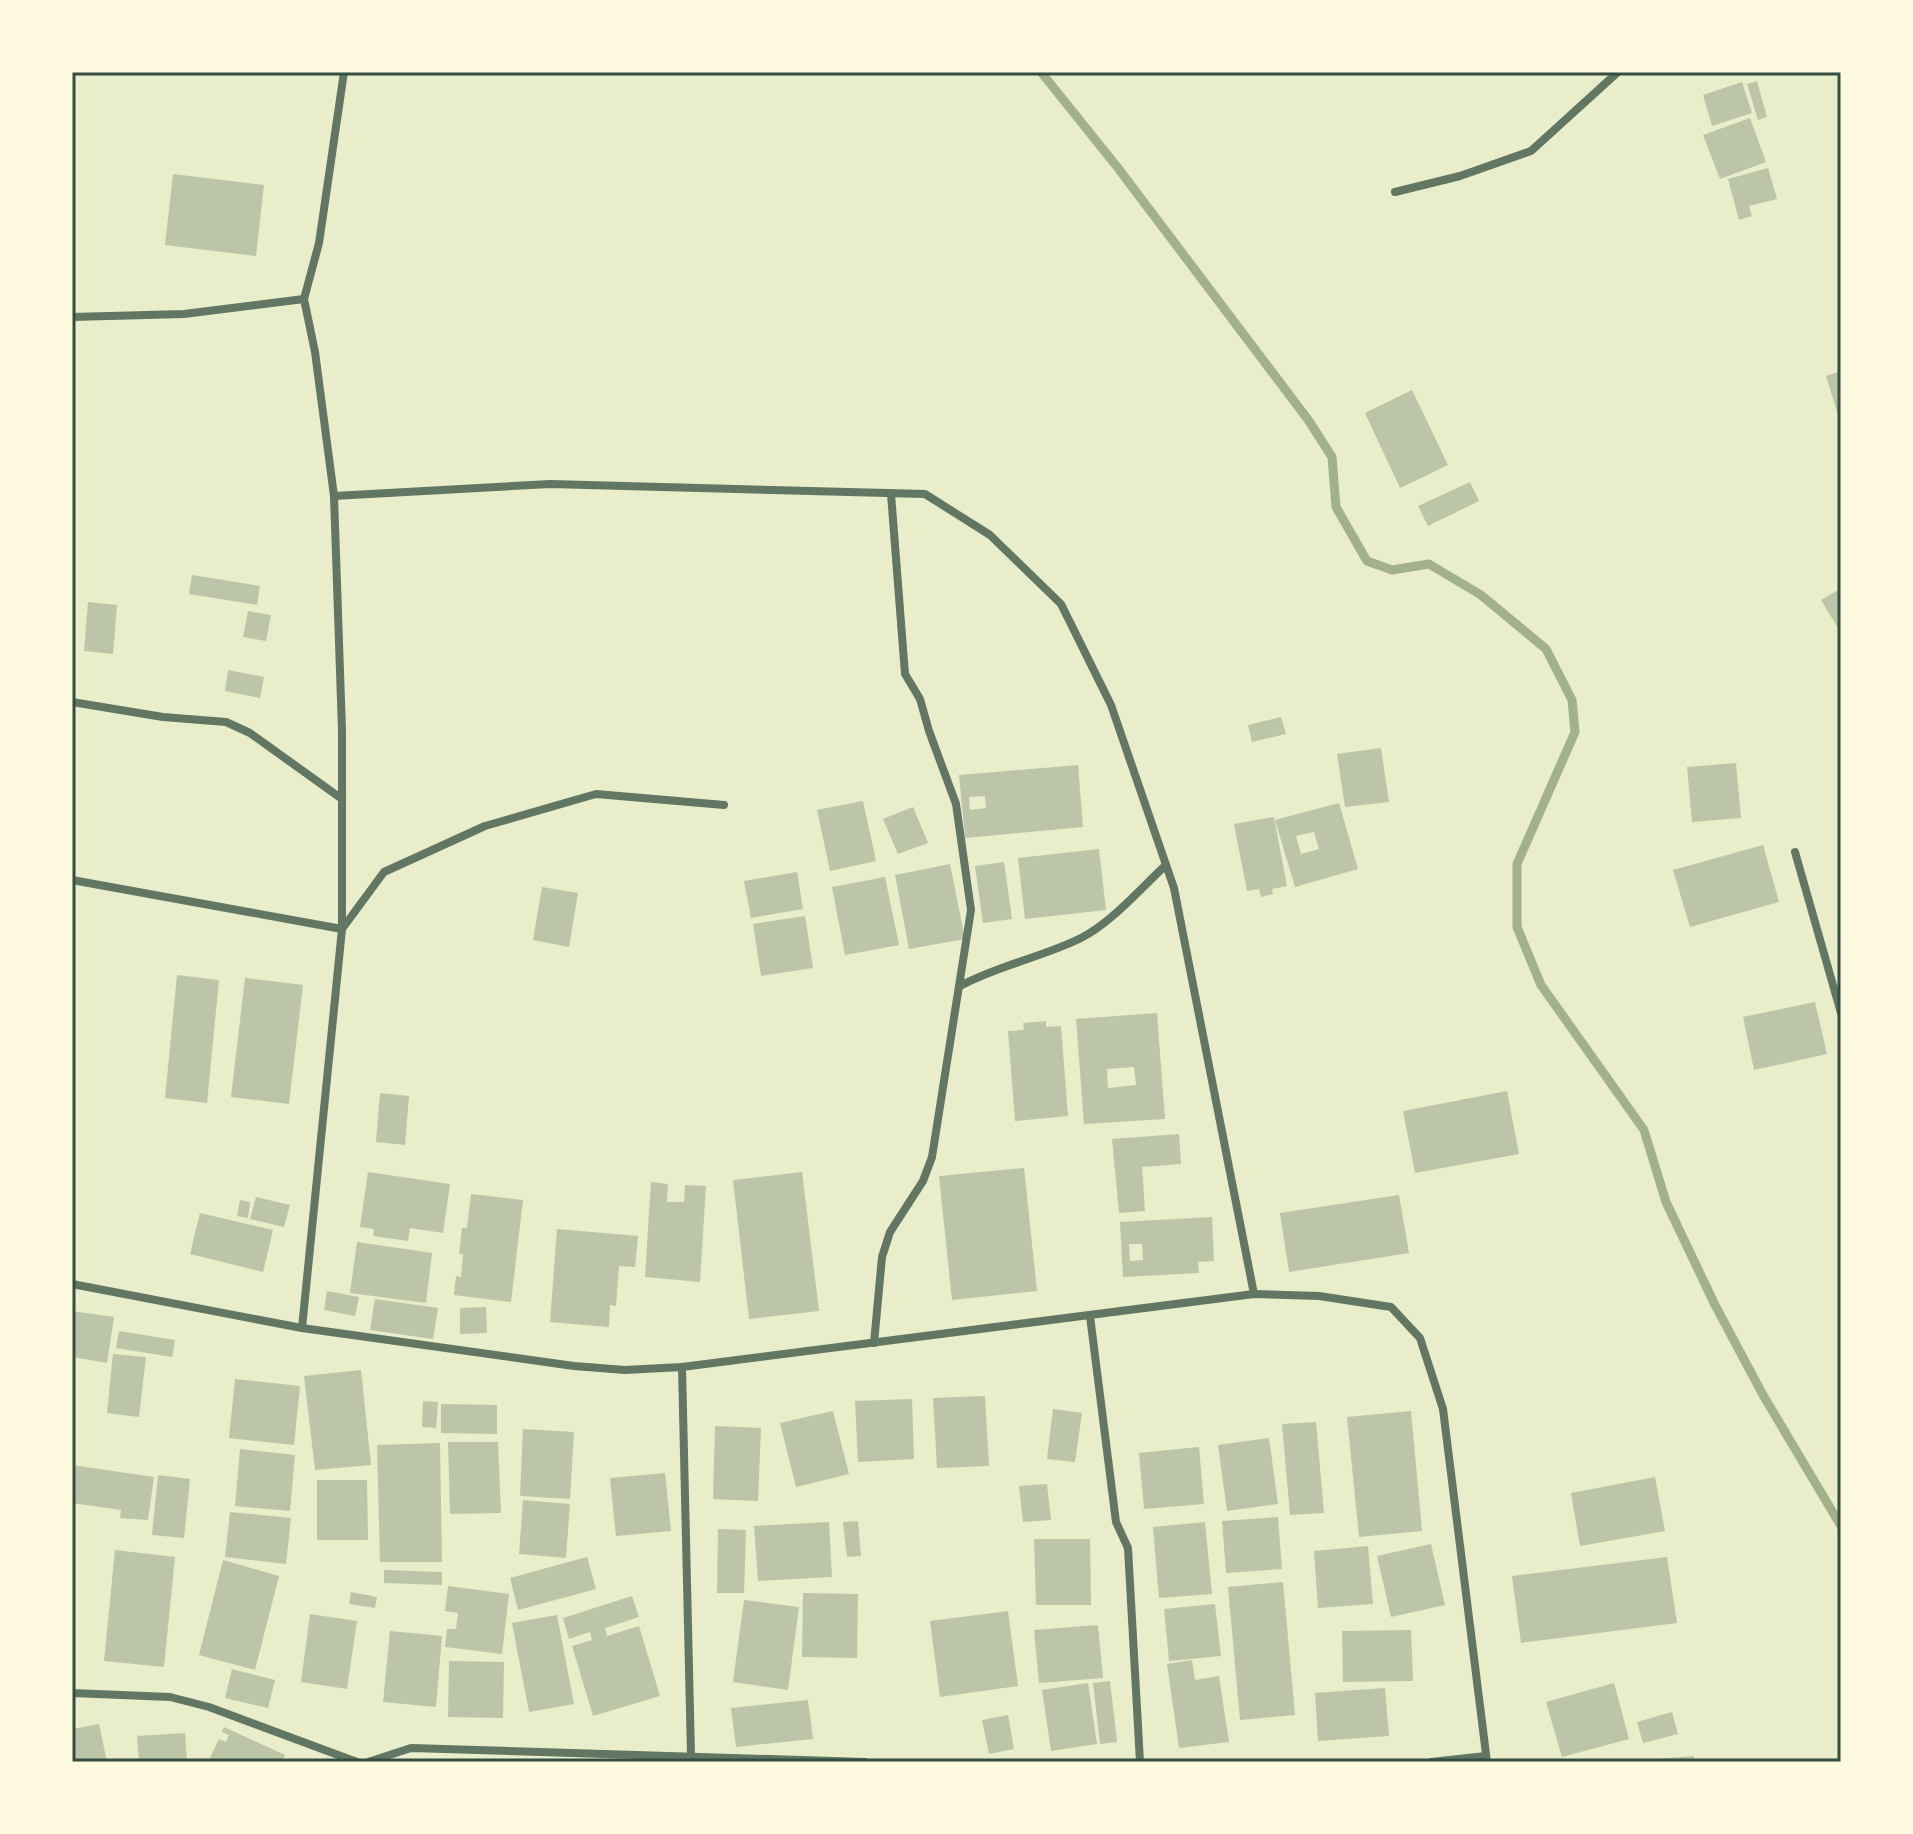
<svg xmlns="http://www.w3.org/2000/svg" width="1913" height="1834" viewBox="0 0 1913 1834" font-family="Jost,sans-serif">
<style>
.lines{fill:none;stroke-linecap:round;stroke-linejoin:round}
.stream{stroke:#a3b18a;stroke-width:9}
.building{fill:#bcc5a7;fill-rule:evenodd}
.minor{stroke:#617663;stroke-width:8}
.neatline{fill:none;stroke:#344e41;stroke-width:3}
</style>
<rect width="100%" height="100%" fill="#e9edc9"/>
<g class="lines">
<path class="stream" d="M 1041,72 L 1118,168 L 1309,421 L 1332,457 L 1336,507 L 1367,561 L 1392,570 L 1429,564 L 1481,595 L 1546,649 L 1572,700 L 1575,732 L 1517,864 L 1517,927 L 1541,985 L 1644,1130 L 1666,1202 L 1715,1305 L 1763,1395 L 1841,1526"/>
</g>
<g class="building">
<path d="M 1757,81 L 1767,117 L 1758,120 L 1747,84 Z"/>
<path d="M 1742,82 L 1752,113 L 1712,126 L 1703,95 Z"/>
<path d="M 1750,118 L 1766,162 L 1720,179 L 1703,135 Z"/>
<path d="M 1768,168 L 1777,199 L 1749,206 L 1752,216 L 1739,220 L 1728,179 Z"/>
<path d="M 173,174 L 264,185 L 256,256 L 165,245 Z"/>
<path d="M 1841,371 L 1841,421 L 1840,422 L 1826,376 Z"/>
<path d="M 1412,390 L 1448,465 L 1400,488 L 1365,413 Z"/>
<path d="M 1470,482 L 1479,501 L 1428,526 L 1418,506 Z"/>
<path d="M 192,575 L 260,586 L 257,605 L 189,594 Z"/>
<path d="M 1838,590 L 1841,595 L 1841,626 L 1838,628 L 1821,600 Z"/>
<path d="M 88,602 L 117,605 L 113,654 L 84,651 Z"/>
<path d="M 248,611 L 271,615 L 266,641 L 243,637 Z"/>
<path d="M 228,670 L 264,677 L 260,698 L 225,691 Z"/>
<path d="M 1281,717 L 1286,734 L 1252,742 L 1248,725 Z"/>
<path d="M 1381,748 L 1389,802 L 1345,807 L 1337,754 Z"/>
<path d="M 1736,763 L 1741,818 L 1692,822 L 1687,767 Z"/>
<path d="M 1078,765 L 1083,827 L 965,838 L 959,775 ZM 985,796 L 986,808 L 970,810 L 969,797 Z"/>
<path d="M 863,801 L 876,861 L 830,871 L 817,810 Z"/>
<path d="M 1339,803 L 1358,869 L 1295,887 L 1275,820 ZM 1314,832 L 1319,849 L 1301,854 L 1296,836 Z"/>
<path d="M 913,807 L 928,843 L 898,854 L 883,819 Z"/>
<path d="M 1274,817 L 1287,886 L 1272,889 L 1273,894 L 1261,897 L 1259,889 L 1247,891 L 1234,824 Z"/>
<path d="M 1763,845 L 1779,902 L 1690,927 L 1673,870 Z"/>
<path d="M 1099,849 L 1106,910 L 1025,919 L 1018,858 Z"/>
<path d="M 1004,862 L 1012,919 L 983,923 L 975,866 Z"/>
<path d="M 950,864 L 965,939 L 909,949 L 895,875 Z"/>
<path d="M 797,872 L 803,909 L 751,918 L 744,881 Z"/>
<path d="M 885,877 L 899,945 L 845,955 L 832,887 Z"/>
<path d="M 542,887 L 578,893 L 569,947 L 533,940 Z"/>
<path d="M 805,916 L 813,968 L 761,976 L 753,924 Z"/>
<path d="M 177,975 L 219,980 L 207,1103 L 165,1098 Z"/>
<path d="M 245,978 L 303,985 L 289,1104 L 231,1097 Z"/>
<path d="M 1815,1002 L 1827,1054 L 1754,1070 L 1743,1017 Z"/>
<path d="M 1157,1013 L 1165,1119 L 1084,1124 L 1076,1019 ZM 1134,1067 L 1136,1085 L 1108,1088 L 1107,1069 Z"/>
<path d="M 1046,1021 L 1046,1027 L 1061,1026 L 1068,1116 L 1015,1121 L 1008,1031 L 1024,1030 L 1023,1023 Z"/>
<path d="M 1507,1091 L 1519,1154 L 1415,1173 L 1403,1111 Z"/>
<path d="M 380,1093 L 409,1096 L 405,1145 L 376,1142 Z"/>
<path d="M 1179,1134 L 1181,1164 L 1142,1167 L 1145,1211 L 1119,1213 L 1112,1139 Z"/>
<path d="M 1024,1168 L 1037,1291 L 952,1300 L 939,1176 Z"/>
<path d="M 368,1172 L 450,1184 L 443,1233 L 410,1228 L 408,1241 L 373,1236 L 374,1229 L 360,1227 Z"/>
<path d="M 802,1172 L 819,1311 L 749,1319 L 733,1180 Z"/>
<path d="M 651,1182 L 668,1184 L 667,1202 L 684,1202 L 685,1185 L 706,1186 L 700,1282 L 645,1277 Z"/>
<path d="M 471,1194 L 523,1200 L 511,1302 L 454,1295 L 456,1276 L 461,1277 L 463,1254 L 459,1254 L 462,1228 L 467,1228 Z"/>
<path d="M 1399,1195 L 1409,1253 L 1289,1272 L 1280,1213 Z"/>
<path d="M 256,1197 L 290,1205 L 284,1227 L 250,1219 Z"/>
<path d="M 240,1200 L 250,1202 L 248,1218 L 237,1216 Z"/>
<path d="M 200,1213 L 273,1230 L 263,1272 L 190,1254 Z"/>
<path d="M 1212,1217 L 1214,1261 L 1198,1262 L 1199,1273 L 1123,1277 L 1120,1222 ZM 1129,1244 L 1142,1244 L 1143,1260 L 1130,1261 Z"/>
<path d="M 557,1229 L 638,1236 L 635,1267 L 619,1266 L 616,1306 L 610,1305 L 609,1327 L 550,1322 Z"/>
<path d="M 357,1242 L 432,1253 L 426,1303 L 350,1293 Z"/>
<path d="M 327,1291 L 359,1297 L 355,1316 L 324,1310 Z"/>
<path d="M 375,1299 L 438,1308 L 433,1339 L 370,1330 Z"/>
<path d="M 486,1307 L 487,1333 L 460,1334 L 460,1308 Z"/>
<path d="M 72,1311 L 114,1317 L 107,1363 L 72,1357 Z"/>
<path d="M 119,1331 L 175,1340 L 172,1357 L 116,1348 Z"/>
<path d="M 113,1354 L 146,1357 L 139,1417 L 107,1413 Z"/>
<path d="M 361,1370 L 371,1465 L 315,1470 L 304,1376 Z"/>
<path d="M 235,1379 L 300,1386 L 294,1445 L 229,1438 Z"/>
<path d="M 985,1396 L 989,1466 L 937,1468 L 933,1398 Z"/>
<path d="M 912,1399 L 914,1459 L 858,1462 L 855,1401 Z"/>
<path d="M 423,1401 L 438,1402 L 436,1428 L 422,1427 Z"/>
<path d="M 441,1404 L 497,1405 L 497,1434 L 441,1433 Z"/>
<path d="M 1053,1409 L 1082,1413 L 1075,1462 L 1047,1459 Z"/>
<path d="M 833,1411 L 849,1474 L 796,1487 L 780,1423 Z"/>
<path d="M 1411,1411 L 1422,1531 L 1359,1537 L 1347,1417 Z"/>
<path d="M 1316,1422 L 1324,1513 L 1290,1515 L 1282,1424 Z"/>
<path d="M 715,1426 L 761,1428 L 758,1501 L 713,1499 Z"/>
<path d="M 523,1429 L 574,1432 L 570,1499 L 520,1496 Z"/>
<path d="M 1269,1438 L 1278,1504 L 1227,1511 L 1218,1445 Z"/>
<path d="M 448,1442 L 498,1442 L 501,1513 L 450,1514 Z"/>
<path d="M 440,1443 L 442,1562 L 380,1562 L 377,1445 Z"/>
<path d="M 1199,1447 L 1204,1504 L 1144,1509 L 1139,1453 Z"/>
<path d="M 240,1449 L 295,1455 L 290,1511 L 235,1506 Z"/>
<path d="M 72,1465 L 154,1477 L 148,1520 L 120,1518 L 121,1510 L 72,1503 Z"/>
<path d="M 665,1473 L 671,1531 L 616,1536 L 610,1478 Z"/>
<path d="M 158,1475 L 190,1479 L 184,1538 L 152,1535 Z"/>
<path d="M 1655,1477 L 1665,1531 L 1580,1546 L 1571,1493 Z"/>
<path d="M 317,1480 L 367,1480 L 368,1540 L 317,1540 Z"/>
<path d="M 1047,1484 L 1051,1520 L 1023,1522 L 1019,1486 Z"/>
<path d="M 523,1500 L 570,1504 L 566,1558 L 519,1554 Z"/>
<path d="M 230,1512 L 291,1518 L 286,1564 L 225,1557 Z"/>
<path d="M 1278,1517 L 1282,1569 L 1226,1573 L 1222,1521 Z"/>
<path d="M 858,1521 L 861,1556 L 847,1557 L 843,1522 Z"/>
<path d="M 829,1522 L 832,1577 L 758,1581 L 754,1526 Z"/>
<path d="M 1205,1522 L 1212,1594 L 1159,1598 L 1153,1527 Z"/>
<path d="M 718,1529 L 746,1530 L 744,1593 L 717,1593 Z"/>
<path d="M 1034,1539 L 1090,1539 L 1091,1605 L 1036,1605 Z"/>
<path d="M 1431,1544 L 1445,1605 L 1391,1617 L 1377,1556 Z"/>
<path d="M 1368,1546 L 1373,1604 L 1318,1608 L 1314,1551 Z"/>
<path d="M 115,1550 L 175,1557 L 164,1667 L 104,1661 Z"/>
<path d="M 587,1557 L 596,1589 L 518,1610 L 510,1578 Z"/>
<path d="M 1667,1557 L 1677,1623 L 1521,1643 L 1512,1576 Z"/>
<path d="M 223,1560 L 279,1576 L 255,1670 L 199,1655 Z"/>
<path d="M 384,1570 L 442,1572 L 442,1585 L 384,1583 Z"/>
<path d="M 1283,1582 L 1295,1715 L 1240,1720 L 1228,1587 Z"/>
<path d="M 448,1586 L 509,1594 L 502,1654 L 445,1647 L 447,1629 L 456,1629 L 458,1613 L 445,1611 Z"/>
<path d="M 351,1592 L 377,1597 L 375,1608 L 349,1604 Z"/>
<path d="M 803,1593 L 858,1594 L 857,1658 L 802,1657 Z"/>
<path d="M 632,1596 L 639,1617 L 605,1628 L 607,1636 L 639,1626 L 660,1696 L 593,1716 L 572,1646 L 592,1640 L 590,1632 L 569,1639 L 563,1618 Z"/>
<path d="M 744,1600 L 799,1607 L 788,1690 L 733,1682 Z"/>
<path d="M 1215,1604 L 1221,1656 L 1169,1661 L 1164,1609 Z"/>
<path d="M 1008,1611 L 1018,1686 L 940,1697 L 930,1621 Z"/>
<path d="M 310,1614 L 357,1621 L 347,1689 L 301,1682 Z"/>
<path d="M 557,1615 L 574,1704 L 529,1712 L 512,1623 Z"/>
<path d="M 1098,1625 L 1103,1678 L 1039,1683 L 1034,1630 Z"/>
<path d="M 1411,1630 L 1413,1681 L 1343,1682 L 1342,1631 Z"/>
<path d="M 390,1631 L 442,1636 L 436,1707 L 383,1702 Z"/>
<path d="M 1192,1660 L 1195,1680 L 1219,1676 L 1229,1742 L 1179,1748 L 1167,1664 Z"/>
<path d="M 449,1661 L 504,1662 L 503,1718 L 448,1717 Z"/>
<path d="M 232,1669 L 275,1680 L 268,1708 L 225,1698 Z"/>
<path d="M 1110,1681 L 1117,1742 L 1100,1744 L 1093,1683 Z"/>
<path d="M 1088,1683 L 1097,1744 L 1051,1751 L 1042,1690 Z"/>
<path d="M 1614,1683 L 1629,1739 L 1562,1757 L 1546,1702 Z"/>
<path d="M 1385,1688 L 1389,1736 L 1318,1741 L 1315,1693 Z"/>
<path d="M 808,1700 L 813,1739 L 736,1747 L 731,1708 Z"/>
<path d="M 1672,1712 L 1678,1734 L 1643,1743 L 1637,1722 Z"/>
<path d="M 1008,1715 L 1014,1749 L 989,1754 L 982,1720 Z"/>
<path d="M 99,1724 L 107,1762 L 72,1762 L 72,1729 Z"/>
<path d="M 224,1727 L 285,1755 L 282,1762 L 208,1762 L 219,1739 L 226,1742 L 229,1735 L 222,1732 Z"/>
<path d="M 185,1733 L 187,1762 L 139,1762 L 137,1736 Z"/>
<path d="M 1694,1756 L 1694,1762 L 1641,1762 L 1641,1760 Z"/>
</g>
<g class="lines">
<g class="minor">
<path d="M 1395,192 L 1460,176 L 1531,151 L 1618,72"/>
<path d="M 72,317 L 184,314 L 304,299"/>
<path d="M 334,496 L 550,484 L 925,494 L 990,535 L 1061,604 L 1111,705 L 1174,888 L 1254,1294"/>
<path d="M 72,702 L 163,717 L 226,722 L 250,733 L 342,799"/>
<path d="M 1795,852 L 1841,1013"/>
<path d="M 72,880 L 342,929 L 384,872 L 485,826 L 596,794 L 724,805"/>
<path d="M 960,986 C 999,965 1043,957 1081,938 C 1111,923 1141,888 1166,865"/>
<path d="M 72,1284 L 302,1328 L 574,1366 L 625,1370 L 682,1367 L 1254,1294 L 1319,1296 L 1391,1307 L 1420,1338 L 1443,1409 L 1487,1762"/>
<path d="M 1090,1316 L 1116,1522 L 1128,1548 L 1140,1762"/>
<path d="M 302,1328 L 342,929 L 342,730 L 334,496 L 315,352 L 304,299 L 319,243 L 344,72"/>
<path d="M 874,1343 L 882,1257 L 890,1232 L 923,1181 L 932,1157 L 971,910 L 956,804 L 929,731 L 920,699 L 905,674 L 891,494"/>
<path d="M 682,1367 L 691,1755"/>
<path d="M 72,1693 L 170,1697 L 209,1707 L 357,1762"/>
<path d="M 368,1762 L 411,1748 L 865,1762"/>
<path d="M 1431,1762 L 1486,1756"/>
</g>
</g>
<rect width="1913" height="1834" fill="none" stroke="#fefae0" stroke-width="148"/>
<rect x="74" y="74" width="1765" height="1686" class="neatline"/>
</svg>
